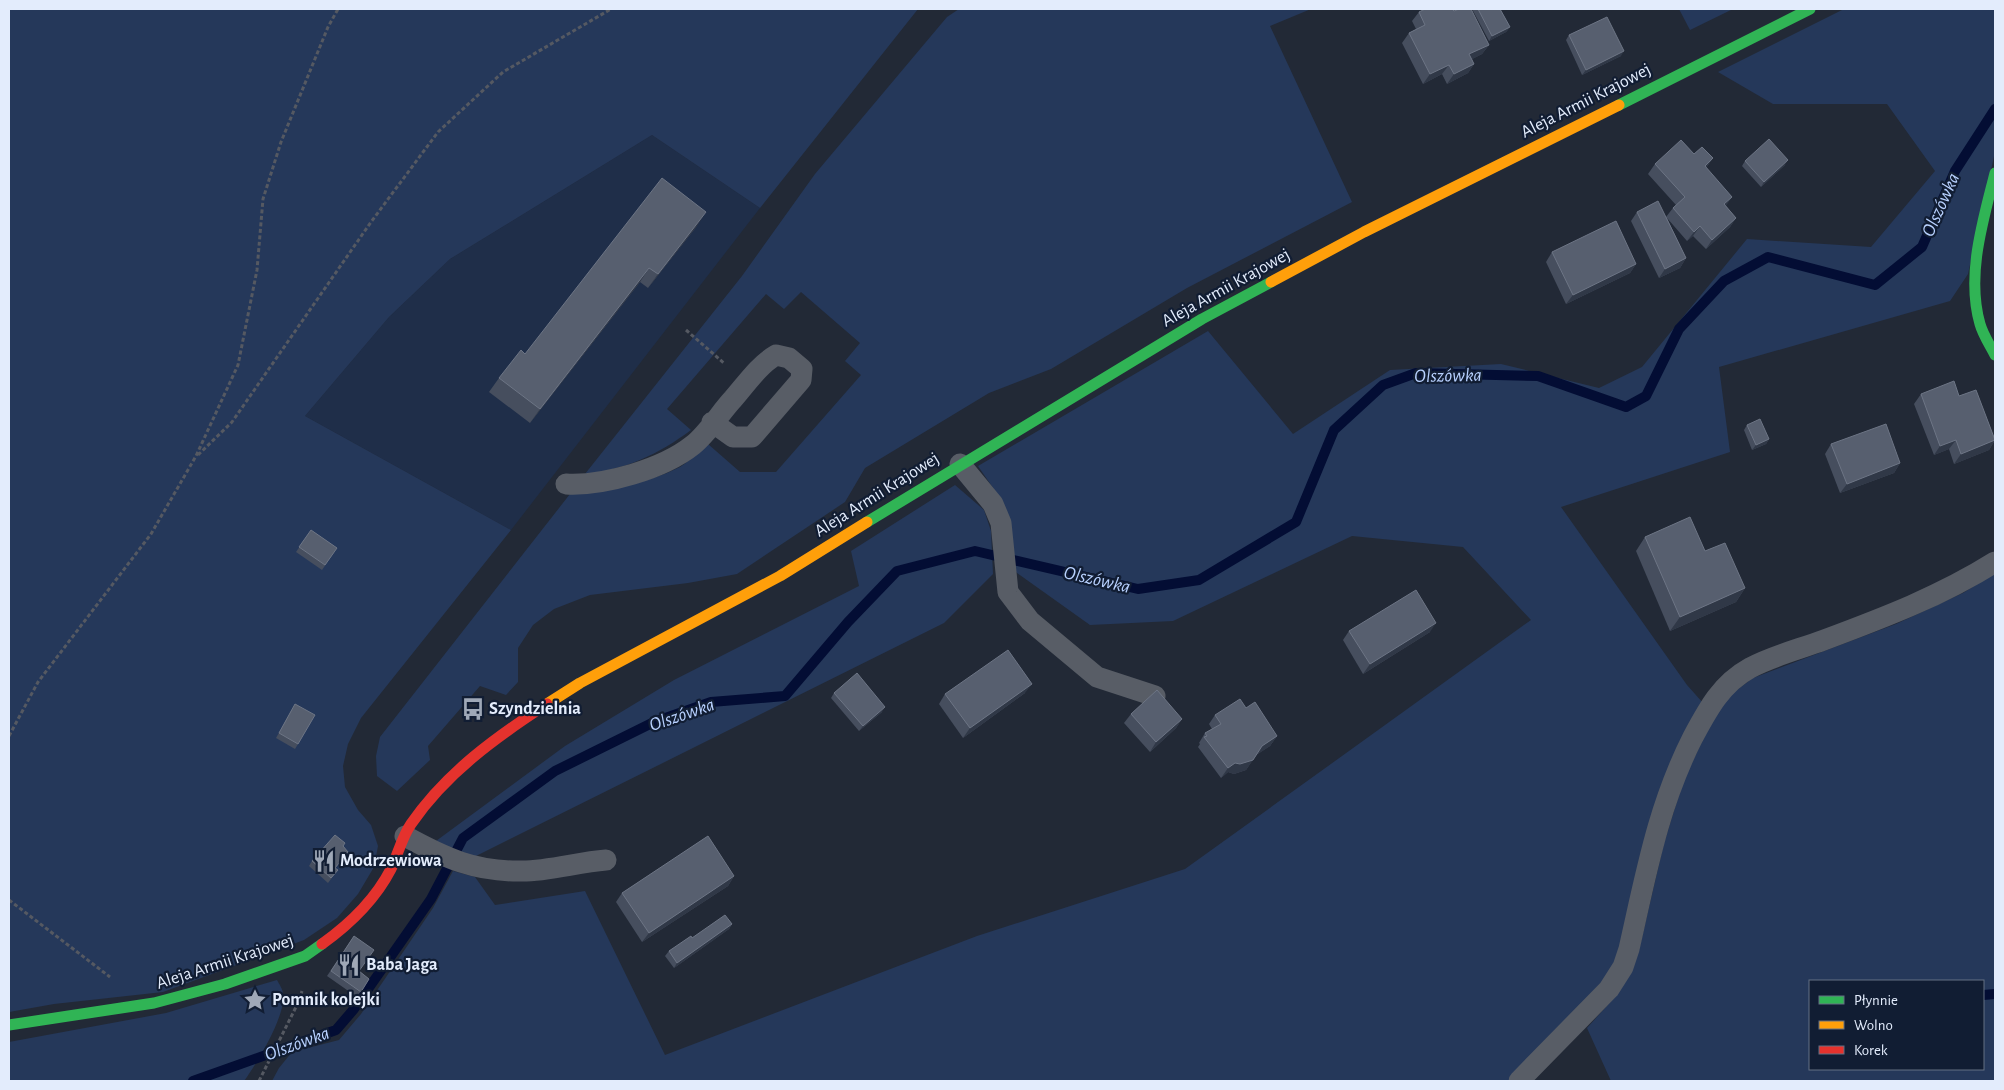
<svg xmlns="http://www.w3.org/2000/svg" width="2004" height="1090" viewBox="0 0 2004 1090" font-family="'Alegreya Sans',sans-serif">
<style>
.built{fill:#1f2e49}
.green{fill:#25385a;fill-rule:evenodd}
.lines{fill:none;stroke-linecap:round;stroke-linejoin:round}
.stream{stroke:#030d34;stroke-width:10}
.path{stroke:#555962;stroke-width:3;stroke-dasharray:4 2.5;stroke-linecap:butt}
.lane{stroke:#585d66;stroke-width:21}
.fast{stroke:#30b455;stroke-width:11}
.slow{stroke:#ff9f0a;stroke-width:11}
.jam{stroke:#e5322d;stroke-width:11}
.wall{fill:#464e5e}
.shaded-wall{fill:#303847}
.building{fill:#575f6f;stroke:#6d7585}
.labels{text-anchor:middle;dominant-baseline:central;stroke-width:4.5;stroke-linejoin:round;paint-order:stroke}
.street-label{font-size:18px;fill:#e3ecfc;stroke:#111d33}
.poi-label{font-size:18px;font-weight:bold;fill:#e3ecfc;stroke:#111d33;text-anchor:start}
.water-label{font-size:19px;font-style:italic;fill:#b8d1ff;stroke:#111d33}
</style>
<rect width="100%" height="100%" fill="#222936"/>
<path class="built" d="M 652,135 L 760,208 L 511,530 L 305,416 L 389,317 L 450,259 Z"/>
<g class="green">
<path d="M 9,9 L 918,9 L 760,208 L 652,135 L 450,259 L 389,317 L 305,416 L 511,530 L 361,718 L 348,744 L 343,766 L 345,787 L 358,810 L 371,825 L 378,846 L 374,867 L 358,894 L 337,918 L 304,940 L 163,992 L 54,1004 L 9,1012 Z"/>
<path d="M 959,9 L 1311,9 L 1270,26 L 1352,202 L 1187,288 L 1051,369 L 989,393 L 865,468 L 845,502 L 737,574 L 688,583 L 590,595 L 554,609 L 533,625 L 518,648 L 518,682 L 506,695 L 480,686 L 428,746 L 430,760 L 397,791 L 377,776 L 376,756 L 380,737 L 570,494 C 608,490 646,484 680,467 C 690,461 699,451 708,444 L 740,472 L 776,472 L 861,375 L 845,361 L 860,343 L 801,292 L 784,309 L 766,294 L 667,409 L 691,430 C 659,454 625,470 585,474 L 742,276 L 815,174 L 947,17 Z"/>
<path d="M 1679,9 L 1733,9 L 1690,30 Z"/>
<path d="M 1844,9 L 1995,9 L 1995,152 L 1968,274 L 1950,301 L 1719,367 L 1730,452 L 1561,507 L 1687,685 L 1703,703 L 1615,962 L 1602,984 L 1510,1081 L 272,1081 L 279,1068 L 292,1052 L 339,1040 L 361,1014 L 433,908 L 453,871 L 475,877 L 495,905 L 585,891 L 665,1055 L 977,936 L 1185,869 L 1531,620 L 1463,547 L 1352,536 L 1173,621 L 1090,625 L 1013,570 L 1000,498 L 978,466 L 1208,331 L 1293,434 L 1390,370 L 1501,364 L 1599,388 L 1642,367 L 1747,239 L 1871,247 L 1935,171 L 1887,104 L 1773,104 L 1718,72 Z"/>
<path d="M 955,485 L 984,510 L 991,531 L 993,574 L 944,623 L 472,858 L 436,841 L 565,746 L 674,680 L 859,586 L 851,551 Z"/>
<path d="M 1995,573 L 1995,1081 L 1611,1081 L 1587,1028 L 1613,999 L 1639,950 L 1664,843 L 1684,779 L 1714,717 L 1726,698 L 1753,678 L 1896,624 L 1963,593 ZM 1810,981 L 1983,981 L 1983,1069 L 1810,1069 Z"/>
<path d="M 277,980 C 279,984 283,989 283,994 C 286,1016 257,1063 244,1081 L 9,1081 L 9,1042 L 166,1013 Z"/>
</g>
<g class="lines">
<g class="stream">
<path d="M 1983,995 L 1995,994"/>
<path d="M 193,1081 L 336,1030 L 354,1009 L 431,899 L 463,838 L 555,771 L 654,722 L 711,702 L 785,696 L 848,622 L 897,571 L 975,551 L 1138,589 L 1199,580 L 1296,522 L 1334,430 L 1383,385 L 1416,373 L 1538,376 L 1626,407 L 1646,396 L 1679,329 L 1724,281 L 1768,257 L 1875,285 L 1922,247 L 1955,171 L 1995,109"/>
</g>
<g class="path">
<path d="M 686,330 L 725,364"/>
<path d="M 198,455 L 232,422 L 371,222 L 438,132 L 503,72 L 611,9"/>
<path d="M 9,736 L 38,682 L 151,534 L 196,456 L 238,365 L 257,270 L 263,199 L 281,142 L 328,27 L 338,9"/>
<path d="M 9,900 L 110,977"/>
<path d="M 259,1081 L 299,1001 L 302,991"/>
</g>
<g class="lane">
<path d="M 960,464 L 993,504 L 1001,523 L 1008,592 L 1030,621 L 1097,677 L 1155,696"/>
<path d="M 566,484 C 604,486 663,469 693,445 C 708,433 720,413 733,399 C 746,384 759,365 776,355 L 789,358 L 802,369 L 801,380 L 752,437 L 733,437 L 712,422"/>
<path d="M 405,836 C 445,858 475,872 522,871 C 550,871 578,862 606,860"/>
<path d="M 1519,1081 L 1609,989 L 1623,967 L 1629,949 C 1646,874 1658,806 1693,737 C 1708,709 1721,684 1750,668 C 1772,656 1800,649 1824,640 C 1883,618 1941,596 1995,562"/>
</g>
<g class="fast">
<path d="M 1619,105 L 1810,9"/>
<path d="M 1995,173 C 1983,221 1966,275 1980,324 C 1983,335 1990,345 1995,355"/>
<path d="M 867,522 L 1202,319 L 1271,282"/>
<path d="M 9,1025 L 154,1003 L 225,984 L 305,956 L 322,944"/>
</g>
<g class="slow">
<path d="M 1271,282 L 1364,232 L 1619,105"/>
<path d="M 547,704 L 580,683 L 780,576 L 867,522"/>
</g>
<path class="jam" d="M 322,944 C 350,924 375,900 391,869 C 398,854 402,837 411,824 C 446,773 496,737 547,704"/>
</g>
<g class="wall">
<path d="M 1472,9 L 1500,9 L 1510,27 L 1506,32 L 1489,41 Z"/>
<path d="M 1454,11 L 1489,45 L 1482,54 L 1472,59 L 1474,64 L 1468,73 L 1447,84 L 1442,74 L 1423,84 L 1402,43 L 1409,33 L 1416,29 L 1412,21 L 1419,12 Z"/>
<path d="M 1569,35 L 1621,56 L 1582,75 L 1566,40 Z"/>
<path d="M 1694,154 L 1713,158 L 1706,168 L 1726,206 L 1736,218 L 1730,227 L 1706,249 L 1693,236 L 1687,241 L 1667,218 L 1686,258 L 1680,268 L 1659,278 L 1631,221 L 1637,212 L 1666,217 L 1673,208 L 1676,205 L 1648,174 L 1655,164 Z"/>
<path d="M 1745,161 L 1785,165 L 1761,187 L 1742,166 Z"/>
<path d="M 697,226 L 648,288 L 640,282 L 530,423 L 489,392 L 499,378 L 525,354 Z"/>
<path d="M 1552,252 L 1636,264 L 1630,273 L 1566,304 L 1546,262 Z"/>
<path d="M 1921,394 L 1959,396 L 1995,440 L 1989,450 L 1954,464 L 1949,449 L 1934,455 L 1914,404 Z"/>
<path d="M 1747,425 L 1769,439 L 1766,444 L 1752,450 L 1744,430 Z"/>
<path d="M 1831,444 L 1900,463 L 1894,473 L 1840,493 L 1825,454 Z"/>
<path d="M 311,530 L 337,548 L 322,570 L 296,552 Z"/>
<path d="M 1645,537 L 1705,551 L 1745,588 L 1736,602 L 1670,631 L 1636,551 Z"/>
<path d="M 1349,631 L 1430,632 L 1363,674 L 1343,640 Z"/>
<path d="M 834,693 L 882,712 L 859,731 L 831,698 Z"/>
<path d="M 1025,693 L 963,738 L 939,704 L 945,694 Z"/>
<path d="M 295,704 L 298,744 L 295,749 L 276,738 Z"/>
<path d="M 1246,708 L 1277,736 L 1270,746 L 1256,755 L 1246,770 L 1234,774 L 1228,772 L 1221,778 L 1198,747 L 1200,744 L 1199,743 L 1205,733 L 1212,729 L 1209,724 L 1215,715 Z"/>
<path d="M 1131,714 L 1182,719 L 1176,728 L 1150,752 L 1124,723 Z"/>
<path d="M 343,846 L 345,857 L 335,868 L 334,875 L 328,883 L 309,866 L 312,861 Z"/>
<path d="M 734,876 L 728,886 L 642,942 L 616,902 L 622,893 Z"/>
<path d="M 732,924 L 729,929 L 674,968 L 665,956 L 669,951 L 692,938 Z"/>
<path d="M 354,936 L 359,971 L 369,979 L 357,997 L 327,976 Z"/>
</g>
<g class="shaded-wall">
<path d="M 1510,27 L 1506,32 L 1489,41 L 1492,36 Z"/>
<path d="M 1489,45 L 1482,54 L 1463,64 L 1469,54 Z"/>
<path d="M 1624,51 L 1621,56 L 1582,75 L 1586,70 Z"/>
<path d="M 1474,64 L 1468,73 L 1447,84 L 1454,74 Z"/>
<path d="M 1449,65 L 1442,74 L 1423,84 L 1430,74 Z"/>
<path d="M 1713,158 L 1706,168 L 1705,166 Z"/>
<path d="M 1788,160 L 1785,165 L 1761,187 L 1764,182 Z"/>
<path d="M 1732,197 L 1726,206 L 1724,204 Z"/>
<path d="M 706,212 L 697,226 L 648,288 L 658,274 Z"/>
<path d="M 1736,218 L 1730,227 L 1706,249 L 1712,240 Z"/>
<path d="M 1700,226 L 1693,236 L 1687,241 L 1694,232 Z"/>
<path d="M 1686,258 L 1680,268 L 1659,278 L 1665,269 Z"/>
<path d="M 1636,264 L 1630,273 L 1566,304 L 1573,295 Z"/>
<path d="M 649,268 L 640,282 L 530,423 L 540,409 Z"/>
<path d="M 1769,439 L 1766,444 L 1752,450 L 1756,445 Z"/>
<path d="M 1956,440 L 1949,449 L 1934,455 L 1940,446 Z"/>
<path d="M 1995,440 L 1989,450 L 1954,464 L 1961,454 Z"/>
<path d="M 1900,463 L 1894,473 L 1840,493 L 1847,484 Z"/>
<path d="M 1745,588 L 1736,602 L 1670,631 L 1680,617 Z"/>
<path d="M 1436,623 L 1430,632 L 1363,674 L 1370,664 Z"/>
<path d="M 1032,684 L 1025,693 L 963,738 L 970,728 Z"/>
<path d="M 885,707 L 882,712 L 859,731 L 863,726 Z"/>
<path d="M 1182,719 L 1176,728 L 1150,752 L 1156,742 Z"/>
<path d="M 1277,736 L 1270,746 L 1255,756 L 1262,746 Z"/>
<path d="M 1253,760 L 1246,770 L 1234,774 L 1228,772 L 1221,778 L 1228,768 L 1235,763 Z"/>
<path d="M 734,876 L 728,886 L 642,942 L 649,933 Z"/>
<path d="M 732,924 L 729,929 L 674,968 L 677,963 Z"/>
</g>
<g class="building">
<path d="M 1425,9 L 1452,9 L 1454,11 L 1459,9 L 1471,9 L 1489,45 L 1469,54 L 1474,64 L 1454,74 L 1449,65 L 1430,74 L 1409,33 L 1425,25 L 1419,12 Z"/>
<path d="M 1478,9 L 1500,9 L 1510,27 L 1492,36 Z"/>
<path d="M 1607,17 L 1624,51 L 1586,70 L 1569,35 Z"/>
<path d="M 1769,139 L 1788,160 L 1764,182 L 1745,161 Z"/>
<path d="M 1681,140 L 1694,154 L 1702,147 L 1713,158 L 1705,166 L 1732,197 L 1724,204 L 1736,218 L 1712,240 L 1700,226 L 1694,232 L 1673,208 L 1685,197 L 1655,164 Z"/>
<path d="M 662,178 L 706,212 L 658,274 L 649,268 L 540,409 L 499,378 L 521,350 L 525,354 Z"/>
<path d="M 1658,201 L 1686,258 L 1665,269 L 1637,212 Z"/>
<path d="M 1616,221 L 1636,264 L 1573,295 L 1552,252 Z"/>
<path d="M 1954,381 L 1959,396 L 1976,390 L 1995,440 L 1961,454 L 1956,440 L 1940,446 L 1921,394 Z"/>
<path d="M 1760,419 L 1769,439 L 1756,445 L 1747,425 Z"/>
<path d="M 1886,424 L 1900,463 L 1847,484 L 1831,444 Z"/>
<path d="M 1690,517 L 1705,551 L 1725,543 L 1745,588 L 1680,617 L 1645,537 Z"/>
<path d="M 311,530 L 337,548 L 325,565 L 299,547 Z"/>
<path d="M 1416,590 L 1436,623 L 1370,664 L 1349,631 Z"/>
<path d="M 1008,650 L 1032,684 L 970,728 L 945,694 Z"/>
<path d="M 857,673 L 885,707 L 863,726 L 834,693 Z"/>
<path d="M 1157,690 L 1182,719 L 1156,742 L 1131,714 Z"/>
<path d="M 1240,699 L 1246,708 L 1255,702 L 1277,736 L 1262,746 L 1253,760 L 1240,764 L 1235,763 L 1228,768 L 1204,737 L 1207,736 L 1205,733 L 1221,724 L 1215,715 Z"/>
<path d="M 295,704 L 315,715 L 298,744 L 279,733 Z"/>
<path d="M 335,835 L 345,843 L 343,846 L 348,852 L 335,868 L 338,870 L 331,878 L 312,861 Z"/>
<path d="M 708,836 L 734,876 L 649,933 L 622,893 Z"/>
<path d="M 725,915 L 732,924 L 677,963 L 669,951 L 691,936 L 692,938 Z"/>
<path d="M 354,936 L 374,950 L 359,971 L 369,979 L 361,992 L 331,971 Z"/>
</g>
<defs>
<symbol id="bus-bare" viewBox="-9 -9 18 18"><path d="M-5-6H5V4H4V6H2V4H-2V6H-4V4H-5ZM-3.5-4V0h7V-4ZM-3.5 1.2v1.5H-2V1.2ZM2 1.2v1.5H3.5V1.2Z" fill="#9fa8b7" stroke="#111d33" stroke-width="2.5" paint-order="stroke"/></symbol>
<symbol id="restaurant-bare" viewBox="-9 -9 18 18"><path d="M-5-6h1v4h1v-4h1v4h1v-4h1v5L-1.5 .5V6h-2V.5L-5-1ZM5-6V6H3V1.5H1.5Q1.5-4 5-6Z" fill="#9fa8b7" stroke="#111d33" stroke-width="2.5" paint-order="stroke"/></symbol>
<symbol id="sight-bare" viewBox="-9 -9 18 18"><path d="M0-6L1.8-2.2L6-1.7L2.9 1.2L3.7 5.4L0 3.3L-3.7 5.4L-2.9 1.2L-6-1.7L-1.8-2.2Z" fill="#9fa8b7" stroke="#111d33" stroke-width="2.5" paint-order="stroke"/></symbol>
</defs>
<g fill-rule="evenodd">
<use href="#bus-bare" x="457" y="693" width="32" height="32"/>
<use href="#restaurant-bare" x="308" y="845" width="32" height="32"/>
<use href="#restaurant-bare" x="333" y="949" width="32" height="32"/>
<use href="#sight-bare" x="239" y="984" width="32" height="32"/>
</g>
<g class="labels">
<g class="street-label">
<text transform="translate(1586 101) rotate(-27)">Aleja Armii Krajowej</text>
<text transform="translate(1226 288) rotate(-29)">Aleja Armii Krajowej</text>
<text transform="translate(877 495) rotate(-32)">Aleja Armii Krajowej</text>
<text transform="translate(225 962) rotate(-18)">Aleja Armii Krajowej</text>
</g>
<g class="poi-label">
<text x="489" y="709">Szyndzielnia</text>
<text x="340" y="861">Modrzewiowa</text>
<text x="366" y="965">Baba Jaga</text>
<text x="272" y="1000">Pomnik kolejki</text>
</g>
<g class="water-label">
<text transform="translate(1941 205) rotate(-66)">Olszówka</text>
<text transform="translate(1448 376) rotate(-1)">Olszówka</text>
<text transform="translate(1097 580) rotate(13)">Olszówka</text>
<text transform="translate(682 715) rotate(-19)">Olszówka</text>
<text transform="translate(297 1044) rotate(-20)">Olszówka</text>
</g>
</g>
<rect width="2004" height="1090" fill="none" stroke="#e3ecfc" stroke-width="20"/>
<rect x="1809" y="980" width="175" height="90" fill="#111d33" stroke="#657083"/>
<rect x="1819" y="996" width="25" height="8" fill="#30b455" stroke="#657083"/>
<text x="1854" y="1005" font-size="15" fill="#e3ecfc">Płynnie</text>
<rect x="1819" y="1021" width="25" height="8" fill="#ff9f0a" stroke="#657083"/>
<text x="1854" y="1030" font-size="15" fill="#e3ecfc">Wolno</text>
<rect x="1819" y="1046" width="25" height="8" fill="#e5322d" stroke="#657083"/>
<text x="1854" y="1055" font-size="15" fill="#e3ecfc">Korek</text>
</svg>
